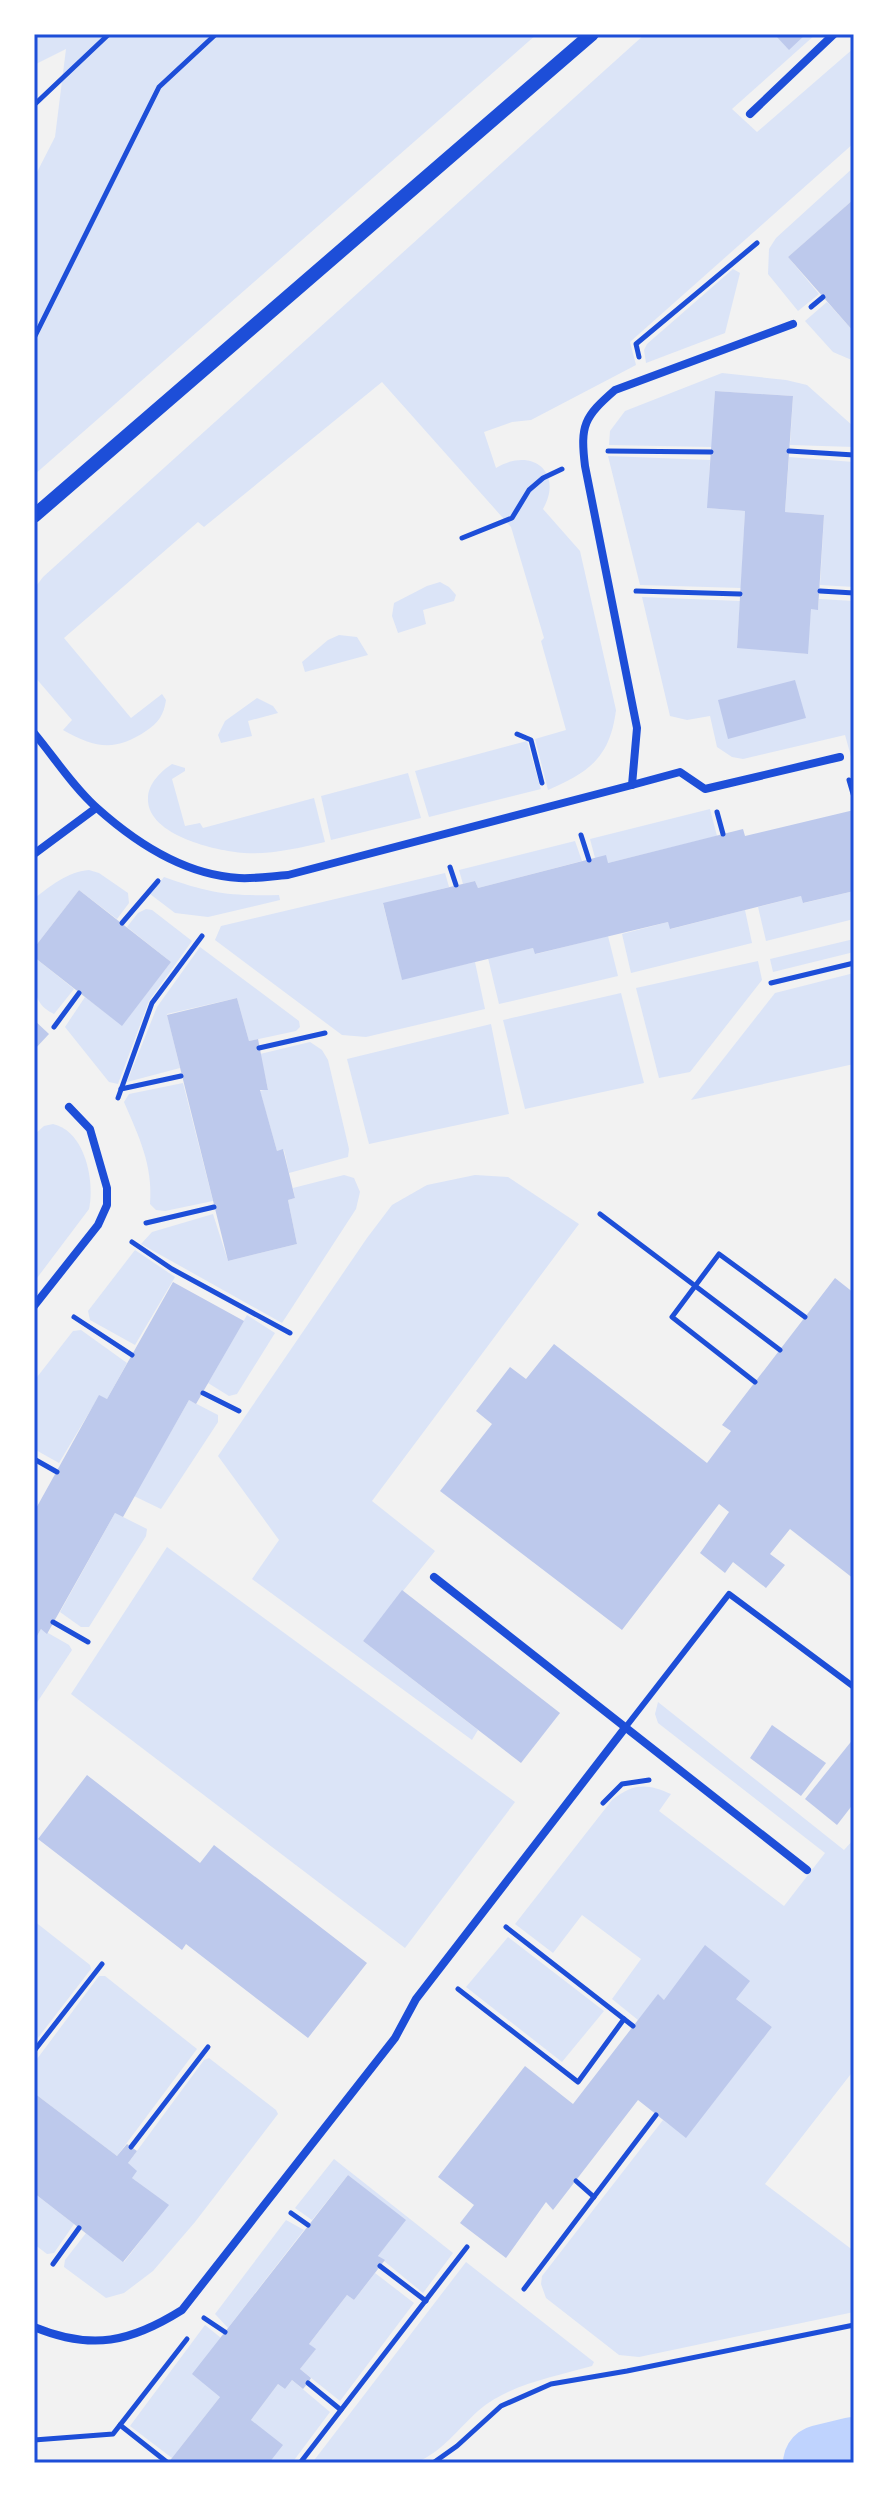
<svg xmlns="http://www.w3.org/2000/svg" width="888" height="2497" viewBox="0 0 888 2497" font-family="Rubik,sans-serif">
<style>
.green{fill:#dbe4f7}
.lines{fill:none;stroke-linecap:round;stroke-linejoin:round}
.river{stroke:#bfd3fe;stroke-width:76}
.building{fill:#bdc9ec}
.path{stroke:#1d4ed8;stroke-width:5}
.service{stroke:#1d4ed8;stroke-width:6}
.minor{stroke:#1d4ed8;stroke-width:8}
.tertiary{stroke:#1d4ed8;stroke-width:14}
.neatline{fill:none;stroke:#1d4ed8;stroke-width:3}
</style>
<rect width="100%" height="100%" fill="#f2f2f2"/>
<g class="green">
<path d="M 34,34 L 537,34 L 34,475 L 34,178 L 55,137 L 66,49 L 34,65 Z"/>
<path d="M 645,34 L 816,34 L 732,109 L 757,132 L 854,48 L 854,143 L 630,342 L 636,365 L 531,420 L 512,422 L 484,432 L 496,468 C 532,446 564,472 543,509 L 580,551 L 616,710 C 610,758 589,772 548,790 L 535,739 L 566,730 L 541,641 L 544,638 L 511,527 L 382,382 L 204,527 L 198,522 L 64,638 L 131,718 L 162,694 L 166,700 C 164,715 158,723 146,731 C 115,752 95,748 63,730 L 72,720 L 34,676 L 34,589 L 43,577 Z"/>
<path d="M 854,167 L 854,199 L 788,257 L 819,294 L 798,311 L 768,274 L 769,249 L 776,238 Z"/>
<path d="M 733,269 L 740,273 L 725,333 L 646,363 L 644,350 L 647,344 Z"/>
<path d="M 827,302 L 854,332 L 854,361 L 833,352 L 805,321 Z"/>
<path d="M 722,373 L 786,380 L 807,385 L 853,426 L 854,447 L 790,445 L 793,396 L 715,391 L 712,447 L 609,445 L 610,431 L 625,411 Z"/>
<path d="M 608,456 L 710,460 L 708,508 L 745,511 L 741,588 L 640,585 Z"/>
<path d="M 789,457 L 854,462 L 854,587 L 820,585 L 824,515 L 785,512 Z"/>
<path d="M 440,582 L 449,587 L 456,595 L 454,601 L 423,610 L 426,624 L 398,633 L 392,616 L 394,603 L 427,586 Z"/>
<path d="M 642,597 L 740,601 L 737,646 L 807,654 L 811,609 L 818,609 L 819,599 L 854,601 L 854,760 L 852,760 L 845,735 L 743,759 L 732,757 L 717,747 L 710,716 L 687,720 L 670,716 Z"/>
<path d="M 339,635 L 357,637 L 368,655 L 305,672 L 302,662 L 328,640 Z"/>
<path d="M 257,698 L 273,706 L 278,713 L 248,721 L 252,736 L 221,743 L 218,735 L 225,721 Z"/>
<path d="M 527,741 L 541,789 L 429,817 L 415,771 Z"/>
<path d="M 172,764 L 185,768 L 185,771 L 172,779 L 185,826 L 200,823 L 203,828 L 314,798 L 325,842 C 298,848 271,855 244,853 C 216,851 146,835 148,798 C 148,784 161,771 172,764 Z"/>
<path d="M 408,773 L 421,818 L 331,840 L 321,796 Z"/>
<path d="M 710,809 L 717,836 L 608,863 L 595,858 L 590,839 Z"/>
<path d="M 575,841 L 582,861 L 478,888 L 475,881 L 463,884 L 459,870 Z"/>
<path d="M 89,870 L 99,873 L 128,893 L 129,903 L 117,919 L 79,890 L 34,948 L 34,899 C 50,886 67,872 89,870 Z"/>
<path d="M 445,873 L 449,887 L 383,904 L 402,979 L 475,962 L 485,1009 L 366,1037 L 342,1035 L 215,940 L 221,926 Z"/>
<path d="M 164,877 C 211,894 231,896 279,895 L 280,900 L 208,917 L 175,913 L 150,894 Z"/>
<path d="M 854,891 L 854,919 L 766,941 L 758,907 L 801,896 L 804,903 Z"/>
<path d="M 146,909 L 152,910 L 192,941 L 149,1001 L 118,1084 L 109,1082 L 65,1027 L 85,997 L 122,1025 L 171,962 L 127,927 L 138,913 Z"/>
<path d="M 745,910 L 752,943 L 631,973 L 622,934 L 668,922 L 671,929 Z"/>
<path d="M 608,936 L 618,976 L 499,1004 L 488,958 L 533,948 L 536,954 Z"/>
<path d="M 854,939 L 854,952 L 773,972 L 770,959 Z"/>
<path d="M 200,947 L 299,1021 L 300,1027 L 296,1031 L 249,1041 L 237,998 L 167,1014 L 180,1068 L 127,1082 L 157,1007 Z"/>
<path d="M 34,957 L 74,989 L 54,1014 C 30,1003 34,980 34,957 Z"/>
<path d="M 758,961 L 762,980 L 690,1072 L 659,1078 L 636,988 Z"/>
<path d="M 854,973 L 854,1064 L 691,1100 L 775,993 Z"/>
<path d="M 621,993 L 644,1083 L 525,1109 L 503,1020 Z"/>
<path d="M 491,1024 L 509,1114 L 369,1144 L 347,1059 Z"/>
<path d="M 310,1042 L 322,1050 L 328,1060 L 349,1149 L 348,1157 L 289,1173 L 284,1150 L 277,1151 L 260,1091 L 268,1089 L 260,1054 Z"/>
<path d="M 183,1083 L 213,1201 L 165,1211 L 156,1210 L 150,1204 C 153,1165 139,1137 124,1102 L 129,1094 Z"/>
<path d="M 53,1124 C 85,1131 95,1181 89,1209 L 34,1282 L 34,1135 L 44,1126 Z"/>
<path d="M 344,1175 L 354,1178 L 360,1192 L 356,1209 L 282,1323 L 141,1244 L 152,1232 L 213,1214 L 228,1261 L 297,1244 L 288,1200 L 295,1198 L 293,1188 Z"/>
<path d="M 475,1175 L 508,1177 L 579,1224 L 372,1501 L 435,1551 L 363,1641 L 478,1730 L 472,1740 L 252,1579 L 279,1540 L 218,1456 L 367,1238 L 392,1205 L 427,1185 Z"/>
<path d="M 135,1250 L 175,1277 L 135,1345 L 90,1320 L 88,1311 Z"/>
<path d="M 247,1315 L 275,1333 L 237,1394 L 229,1396 L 208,1383 Z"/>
<path d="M 81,1330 L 127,1363 L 107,1399 L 99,1396 L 59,1463 L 34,1449 L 34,1381 L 73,1331 Z"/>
<path d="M 189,1400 L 218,1415 L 218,1422 L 161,1509 L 134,1496 Z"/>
<path d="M 115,1513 L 147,1529 L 146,1536 L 89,1627 L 81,1627 L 60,1612 Z"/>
<path d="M 167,1547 L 515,1802 L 405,1948 L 71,1694 Z"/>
<path d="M 41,1629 L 69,1645 L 72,1650 L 34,1707 L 34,1641 Z"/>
<path d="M 658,1702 L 844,1850 L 854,1839 L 854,2070 L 765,2184 L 854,2251 L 854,2312 L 639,2357 L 619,2355 L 546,2298 L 541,2284 L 542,2276 L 663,2120 L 686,2137 L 772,2027 L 736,1999 L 664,2000 L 658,1995 L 638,2020 L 612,1999 L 641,1959 L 582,1915 L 553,1953 L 515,1924 L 612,1800 C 633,1783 647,1783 671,1794 L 659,1811 L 784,1906 L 825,1853 L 658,1723 L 655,1714 Z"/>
<path d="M 34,1921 L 90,1965 L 91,1969 L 34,2043 Z"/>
<path d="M 508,1937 L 604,2011 L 562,2062 L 466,1987 Z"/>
<path d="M 99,1976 L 105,1976 L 197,2049 L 117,2156 L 34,2093 L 34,2063 Z"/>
<path d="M 209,2058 L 276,2110 L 278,2114 L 195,2222 L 153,2271 L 124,2293 L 106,2298 L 64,2267 L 65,2260 L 86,2233 L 124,2262 L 168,2205 L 132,2178 L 128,2163 L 204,2060 Z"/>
<path d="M 334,2159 L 453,2253 L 423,2293 L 378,2256 L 405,2220 L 348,2175 L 312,2220 L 295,2208 Z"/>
<path d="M 34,2193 L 74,2224 L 54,2253 L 47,2254 L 34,2244 Z"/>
<path d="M 286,2220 L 304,2230 L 228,2328 L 215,2314 Z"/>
<path d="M 466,2262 L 594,2362 L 592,2366 C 554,2377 509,2384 478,2411 C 459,2428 442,2452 417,2462 C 404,2467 331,2463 312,2463 Z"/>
<path d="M 375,2273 L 414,2303 L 340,2401 L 300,2369 L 315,2350 L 309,2344 L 347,2295 L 354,2300 Z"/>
<path d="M 205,2325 L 221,2338 L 220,2397 L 172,2458 L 130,2426 Z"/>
<path d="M 292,2380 L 330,2412 L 292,2463 L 269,2463 L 251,2420 L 278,2384 L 285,2389 Z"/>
</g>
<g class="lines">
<path class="river" d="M 821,2463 L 854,2455"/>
</g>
<g class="building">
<path d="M 778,34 L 806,34 L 789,50 L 776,36 Z"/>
<path d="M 854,199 L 854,332 L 788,257 Z"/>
<path d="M 715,391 L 793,396 L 785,512 L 824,515 L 818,610 L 811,609 L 808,654 L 737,648 L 745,511 L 707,508 Z"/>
<path d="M 795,680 L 806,718 L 728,739 L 718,700 Z"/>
<path d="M 854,810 L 854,891 L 803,903 L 801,896 L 670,929 L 668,922 L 535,954 L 533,948 L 402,980 L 383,903 L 475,881 L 478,888 L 606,855 L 608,863 L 743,829 L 745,836 Z"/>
<path d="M 79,890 L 171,962 L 122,1026 L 34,957 L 34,948 Z"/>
<path d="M 237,998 L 249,1041 L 258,1039 L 268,1090 L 260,1090 L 277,1151 L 283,1149 L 295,1198 L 288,1200 L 297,1244 L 228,1261 L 167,1015 Z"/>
<path d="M 34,1020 L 49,1034 L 34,1050 Z"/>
<path d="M 835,1278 L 854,1293 L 854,1579 L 790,1529 L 770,1554 L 785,1565 L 766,1588 L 733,1562 L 725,1573 L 700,1553 L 729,1512 L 719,1504 L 622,1630 L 440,1491 L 492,1424 L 476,1411 L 510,1367 L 526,1379 L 554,1344 L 707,1463 L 731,1431 L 722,1425 Z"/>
<path d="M 173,1282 L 244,1321 L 196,1404 L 189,1400 L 123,1517 L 115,1513 L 47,1634 L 41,1629 L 34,1641 L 34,1512 L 99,1395 L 107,1399 Z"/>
<path d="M 402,1590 L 560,1713 L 521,1763 L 363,1641 Z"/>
<path d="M 772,1725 L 826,1763 L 801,1796 L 750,1758 Z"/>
<path d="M 854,1738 L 854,1803 L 837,1825 L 805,1799 Z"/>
<path d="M 87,1775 L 200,1863 L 214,1845 L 367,1963 L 308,2038 L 186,1944 L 182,1950 L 38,1839 Z"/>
<path d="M 705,1945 L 750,1981 L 736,1999 L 772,2027 L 686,2138 L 638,2100 L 553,2210 L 546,2202 L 506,2258 L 460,2223 L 474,2205 L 438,2177 L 525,2066 L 573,2104 L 658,1994 L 664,2000 Z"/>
<path d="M 34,2093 L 117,2156 L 127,2144 L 137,2151 L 128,2163 L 137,2171 L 132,2178 L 169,2205 L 123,2262 L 34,2193 Z"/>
<path d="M 348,2175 L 406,2220 L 378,2256 L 385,2260 L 354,2300 L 347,2295 L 309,2344 L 316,2349 L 300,2369 L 311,2378 L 308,2383 L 303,2389 L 292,2380 L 285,2389 L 278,2384 L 251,2420 L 283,2445 L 269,2463 L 168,2463 L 220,2397 L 192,2374 Z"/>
</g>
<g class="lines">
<g class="path">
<path d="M 34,105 L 109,34"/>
<path d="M 811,307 L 823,297"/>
<path d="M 34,338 L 159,87 L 216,34"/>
<path d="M 639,357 L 636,344 L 757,243"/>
<path d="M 608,451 L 711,452"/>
<path d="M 789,451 L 854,455"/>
<path d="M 462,538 L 512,518 L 529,490 L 543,478 L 562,469"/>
<path d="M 636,591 L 740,594"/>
<path d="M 820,591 L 854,593"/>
<path d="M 517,734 L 531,740 L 542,783"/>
<path d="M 849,780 L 854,797"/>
<path d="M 717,812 L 723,834"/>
<path d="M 581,835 L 589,860"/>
<path d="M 450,867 L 456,885"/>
<path d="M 122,923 L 158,881"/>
<path d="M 771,983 L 854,963"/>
<path d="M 54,1027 L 79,993"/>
<path d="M 259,1048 L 325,1033"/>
<path d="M 121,1089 L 181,1076"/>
<path d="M 118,1098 L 152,1003 L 202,936"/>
<path d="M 600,1214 L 780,1350"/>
<path d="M 146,1223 L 214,1207"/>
<path d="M 132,1242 L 172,1269 L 290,1333"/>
<path d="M 74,1317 L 132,1355"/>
<path d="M 755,1382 L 672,1317 L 719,1254 L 805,1317"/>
<path d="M 203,1393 L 239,1411"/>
<path d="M 34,1459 L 57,1472"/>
<path d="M 53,1622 L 88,1642"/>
<path d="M 603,1803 L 622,1784 L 649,1780"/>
<path d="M 506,1927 L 633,2026"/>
<path d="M 458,1989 L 578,2082 L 624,2019"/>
<path d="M 34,2051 L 102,1964"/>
<path d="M 131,2147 L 208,2047"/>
<path d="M 576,2181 L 594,2197"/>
<path d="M 291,2213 L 308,2225"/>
<path d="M 53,2264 L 79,2228"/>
<path d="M 380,2266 L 426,2301"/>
<path d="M 524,2289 L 656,2115"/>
<path d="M 204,2318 L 225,2332"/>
<path d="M 308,2383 L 341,2410"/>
<path d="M 120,2425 L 168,2463"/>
<path d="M 34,2440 L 113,2434 L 187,2339"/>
<path d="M 300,2463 L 467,2247"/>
<path d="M 433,2463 L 457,2446 L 501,2406 L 551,2384 L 627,2371 L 854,2325"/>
</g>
<path class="service" d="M 625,1728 L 729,1594 L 854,1687"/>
<g class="minor">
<path d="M 750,114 L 834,34"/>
<path d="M 34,733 C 54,757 74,788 97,808 C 136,843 186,875 239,878 C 255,879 272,876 288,875 L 632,785 L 637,728 L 585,466 C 580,425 584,417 615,390 L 793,324"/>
<path d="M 632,785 L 680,772 L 705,789 L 840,757"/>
<path d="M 34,854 L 96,808"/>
<path d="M 34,1306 L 98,1225 L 107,1205 L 107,1188 L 90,1129 L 69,1107"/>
<path d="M 434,1577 L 807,1870"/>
<path d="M 34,2327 C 92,2351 131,2342 182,2310 L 395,2038 L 416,1999 L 625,1728"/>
</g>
<path class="tertiary" d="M 34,516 L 592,34"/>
</g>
<rect width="888" height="2497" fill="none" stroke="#ffffff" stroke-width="72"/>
<rect x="36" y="36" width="816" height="2425" class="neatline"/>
</svg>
